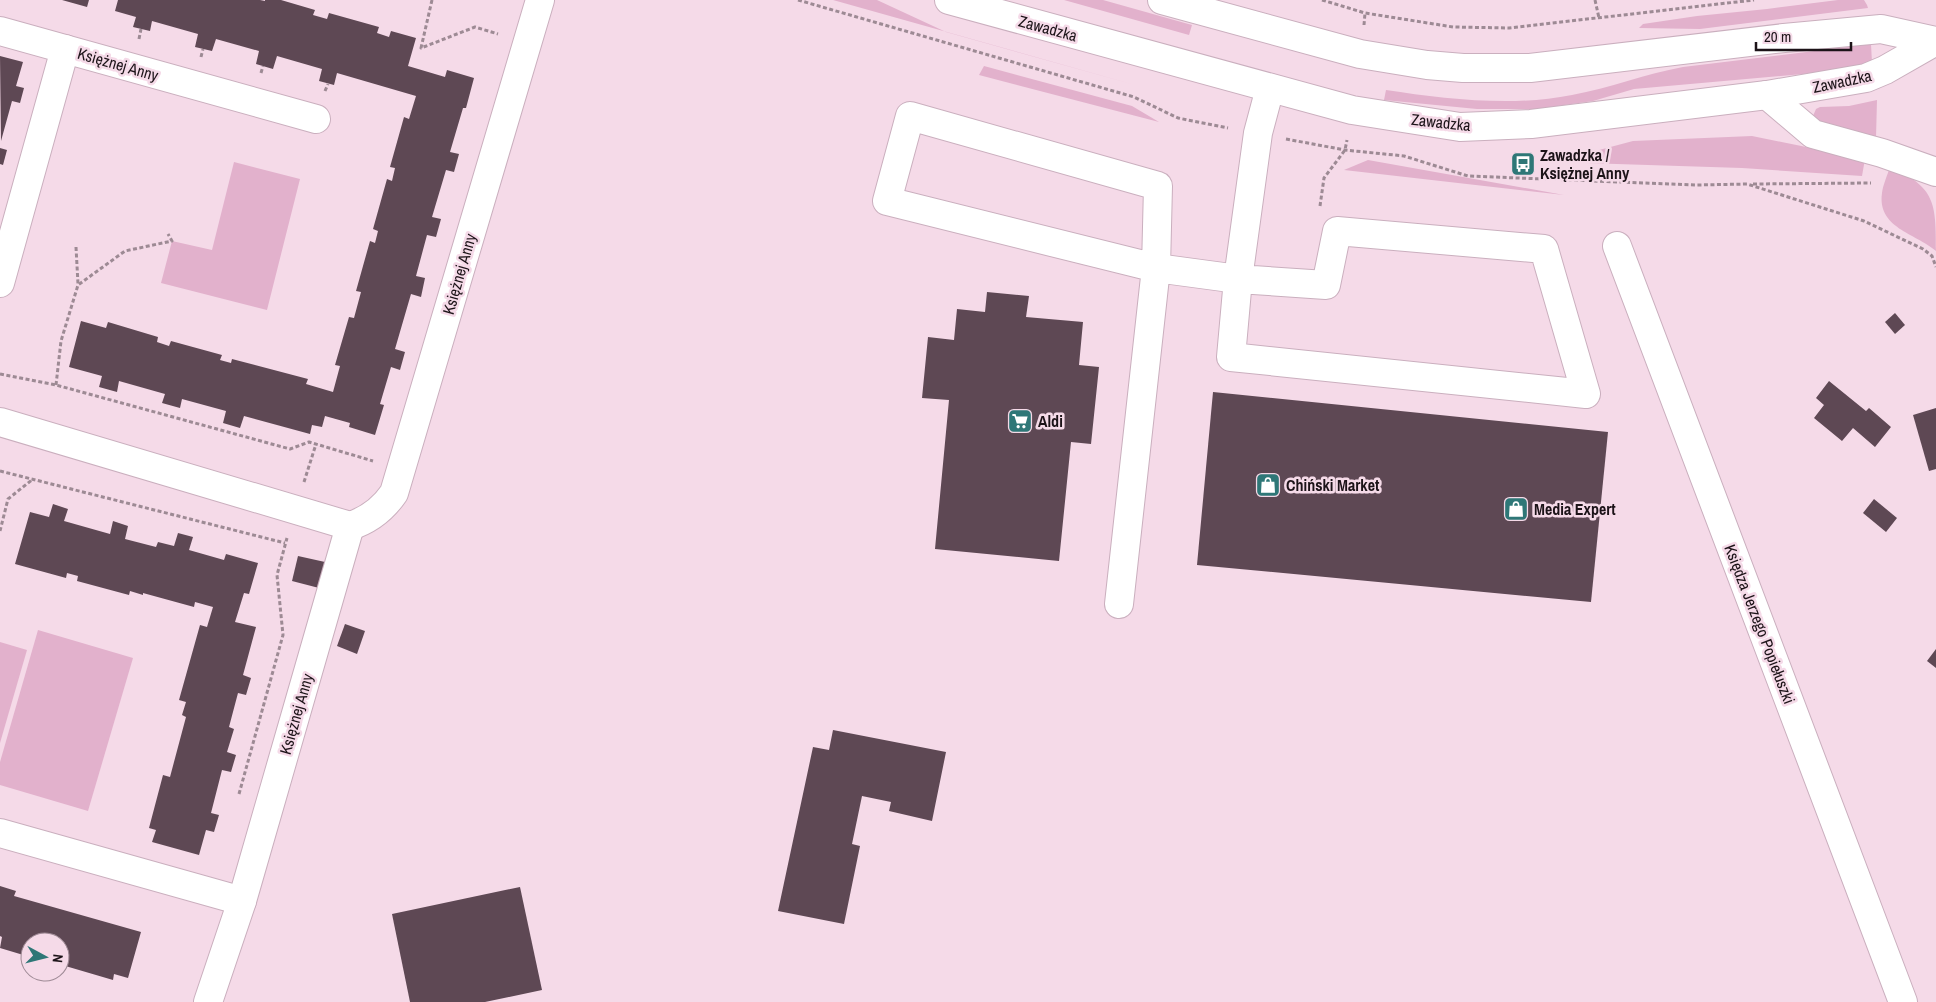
<svg xmlns="http://www.w3.org/2000/svg" width="1936" height="1002" viewBox="0 0 1936 1002" font-family="'Archivo Narrow',sans-serif">
<style>
.green{fill:#e2b1cc}
.building{fill:#5e4854}
.lines{fill:none;stroke-linecap:round;stroke-linejoin:round}
.minor-casing{stroke:#caafbe;stroke-width:30}
.path{stroke:#9d8a94;stroke-width:3;stroke-dasharray:4 2.5;stroke-linecap:butt}
.minor{stroke:#fff;stroke-width:28}
.labels{text-anchor:middle;dominant-baseline:central;stroke-width:5;stroke-linejoin:round;paint-order:stroke}
.street-label{font-size:16px;fill:#1c1318;stroke:#f5dae8}
.poi-label{font-size:16px;font-weight:bold;fill:#1c1318;stroke:#f5dae8;text-anchor:start}
</style>
<rect width="100%" height="100%" fill="#f5dae8"/>
<g class="green">
<path d="M 833,0 L 877,0 L 946,32 L 1135,85 Z"/>
<path d="M 1064,0 L 1103,0 L 1192,25 L 1189,35 Z"/>
<path d="M 1838,0 L 1864,0 L 1867,5 L 1868,8 L 1700,29 L 1639,28 L 1643,24 L 1697,16 L 1767,9 Z"/>
<path d="M 1871,44 L 1872,63 L 1847,70 L 1634,89 L 1593,101 L 1536,109 L 1477,109 L 1384,100 L 1386,90 C 1445,99 1513,107 1572,95 C 1610,88 1645,74 1683,67 Z"/>
<path d="M 984,66 L 1132,106 L 1159,122 L 979,75 Z"/>
<path d="M 1877,100 L 1876,138 L 1817,124 L 1813,116 L 1816,109 L 1820,107 L 1849,106 Z"/>
<path d="M 1752,136 L 1865,159 L 1862,176 L 1742,168 L 1554,162 L 1633,141 Z"/>
<path d="M 1368,160 L 1564,195 L 1344,170 Z"/>
<path d="M 234,162 L 300,179 L 267,310 L 161,283 L 172,241 L 212,250 Z"/>
<path d="M 1890,167 C 1936,187 1936,204 1936,251 C 1915,233 1877,228 1882,193 C 1883,185 1887,176 1890,167 Z"/>
<path d="M 38,630 L 133,658 L 88,811 L 0,785 L 0,762 Z"/>
<path d="M 0,642 L 27,650 L 0,743 Z"/>
</g>
<g class="building">
<path d="M 62,0 L 89,0 L 87,7 Z"/>
<path d="M 118,0 L 260,0 L 265,1 L 265,0 L 281,0 L 315,10 L 313,15 L 327,19 L 329,13 L 379,27 L 377,33 L 389,37 L 391,31 L 416,38 L 408,66 L 445,77 L 447,70 L 474,78 L 466,108 L 463,108 L 450,152 L 459,154 L 454,172 L 446,170 L 432,217 L 441,219 L 436,237 L 427,235 L 416,276 L 425,278 L 421,297 L 411,294 L 395,349 L 405,352 L 400,370 L 391,367 L 380,404 L 384,405 L 375,435 L 349,427 L 350,423 L 325,416 L 322,427 L 312,425 L 310,434 L 244,416 L 240,428 L 223,423 L 226,411 L 182,399 L 180,408 L 162,403 L 165,394 L 119,381 L 117,392 L 99,387 L 102,376 L 69,367 L 81,321 L 106,328 L 108,322 L 158,337 L 157,342 L 169,346 L 171,341 L 222,355 L 220,360 L 231,363 L 232,359 L 308,379 L 306,384 L 333,392 L 340,366 L 335,365 L 349,317 L 354,318 L 361,292 L 356,291 L 370,241 L 375,243 L 378,231 L 373,229 L 387,179 L 392,181 L 395,168 L 390,167 L 404,117 L 409,119 L 416,96 L 337,73 L 334,85 L 319,81 L 322,69 L 277,56 L 273,69 L 256,64 L 259,51 L 216,39 L 212,51 L 195,47 L 198,34 L 152,21 L 150,31 L 133,27 L 136,17 L 115,11 Z"/>
<path d="M 0,56 L 23,62 L 16,86 L 24,88 L 20,103 L 12,101 L 1,141 Z"/>
<path d="M 0,148 L 7,150 L 3,165 L 0,164 Z"/>
<path d="M 987,292 L 1029,296 L 1026,317 L 1083,322 L 1079,365 L 1099,367 L 1091,444 L 1071,442 L 1059,561 L 935,549 L 949,400 L 922,398 L 928,337 L 954,340 L 957,309 L 985,312 Z"/>
<path d="M 1895,313 L 1905,325 L 1895,334 L 1885,322 Z"/>
<path d="M 1829,381 L 1866,411 L 1869,408 L 1891,427 L 1875,447 L 1853,428 L 1842,441 L 1814,418 L 1824,405 L 1816,398 Z"/>
<path d="M 1213,392 L 1608,432 L 1591,602 L 1197,565 Z"/>
<path d="M 1936,408 L 1936,469 L 1929,471 L 1913,415 Z"/>
<path d="M 1874,499 L 1897,518 L 1886,532 L 1863,513 Z"/>
<path d="M 53,504 L 68,509 L 64,521 L 110,534 L 113,521 L 128,526 L 125,539 L 156,547 L 158,542 L 174,546 L 178,533 L 193,537 L 189,550 L 224,560 L 226,554 L 258,563 L 249,594 L 244,593 L 235,622 L 256,627 L 243,675 L 251,678 L 246,695 L 238,693 L 229,727 L 234,729 L 227,752 L 236,755 L 231,772 L 222,770 L 211,813 L 219,815 L 214,832 L 206,830 L 199,855 L 152,842 L 156,830 L 149,828 L 163,775 L 170,777 L 186,717 L 182,715 L 186,702 L 179,700 L 200,625 L 207,627 L 213,607 L 195,602 L 194,607 L 143,593 L 143,595 L 130,591 L 129,595 L 77,581 L 78,576 L 67,573 L 66,578 L 15,564 L 30,512 L 49,517 Z"/>
<path d="M 298,556 L 325,562 L 319,588 L 292,581 Z"/>
<path d="M 345,624 L 365,631 L 357,654 L 337,646 Z"/>
<path d="M 1936,649 L 1936,668 L 1927,661 Z"/>
<path d="M 833,730 L 946,752 L 932,821 L 889,811 L 891,802 L 862,796 L 852,844 L 860,846 L 844,924 L 778,911 L 813,747 L 829,750 Z"/>
<path d="M 0,886 L 16,891 L 14,896 L 141,932 L 128,978 L 114,974 L 113,980 L 62,965 L 63,960 L 60,959 L 60,942 L 30,942 L 30,957 L 0,948 L 2,937 L 0,936 Z"/>
<path d="M 520,887 L 542,990 L 485,1002 L 410,1002 L 392,914 Z"/>
</g>
<g class="lines">
<defs>
<g id="minor">
<path d="M 949,0 L 1352,110 L 1460,127 L 1531,124 L 1767,95 L 1866,78 L 1885,70 L 1936,41"/>
<path d="M 1162,0 L 1360,54 L 1427,65 L 1463,68 L 1530,68 L 1784,38 L 1881,29 L 1936,41"/>
<path d="M 0,31 L 316,119"/>
<path d="M 1767,95 L 1813,134 L 1882,153 L 1936,172"/>
<path d="M 1617,246 L 1903,1002"/>
<path d="M 0,283 L 65,49"/>
<path d="M 0,422 L 350,526 C 369,520 383,509 394,493 L 540,0"/>
<path d="M 1119,604 L 1156,268 L 1158,186 L 910,116 L 887,201 L 1156,268 L 1238,279 L 1326,285 L 1337,231 L 1544,249 L 1586,394 L 1231,357 L 1238,279 L 1258,133 L 1270,88"/>
<path d="M 0,833 L 242,901 L 350,526"/>
<path d="M 208,1002 L 242,901"/>
</g>
</defs>
<use href="#minor" class="minor-casing"/>
<g class="path">
<path d="M 432,0 L 421,48 L 475,27 L 498,34"/>
<path d="M 798,0 L 1134,97 L 1178,118 L 1228,128"/>
<path d="M 1322,0 L 1365,13 L 1453,27 L 1509,28 L 1754,0"/>
<path d="M 1595,0 L 1599,18"/>
<path d="M 1364,25 L 1365,13"/>
<path d="M 139,39 L 141,29"/>
<path d="M 201,57 L 203,49"/>
<path d="M 261,73 L 263,66"/>
<path d="M 325,91 L 328,84"/>
<path d="M 1286,139 L 1345,150 L 1404,156 L 1468,176 L 1695,185 L 1747,184 L 1864,221 L 1923,249 L 1932,256 L 1936,267"/>
<path d="M 1753,184 L 1871,183"/>
<path d="M 1320,206 L 1324,178 L 1345,150 L 1347,140"/>
<path d="M 76,247 L 78,284"/>
<path d="M 0,374 L 56,385 L 290,449 L 309,442 L 373,461"/>
<path d="M 56,385 L 61,341 L 78,285 L 125,251 L 172,241 L 168,234"/>
<path d="M 0,471 L 285,543"/>
<path d="M 304,482 L 316,444"/>
<path d="M 0,531 L 8,499 L 33,479"/>
<path d="M 239,794 L 283,635 L 277,575 L 287,538"/>
</g>
<use href="#minor" class="minor"/>
</g>
<defs>
<symbol id="bus-square" viewBox="-11 -11 22 22"><rect x="-9" y="-9" width="18" height="18" rx="4" fill="#2e7777" stroke="#f5dae8"/><path d="M-5-6H5V4H4V6H2V4H-2V6H-4V4H-5ZM-3.5-4V0h7V-4ZM-3.5 1.2v1.5H-2V1.2ZM2 1.2v1.5H3.5V1.2Z" fill="#fff"/></symbol>
<symbol id="supermarket-square" viewBox="-11 -11 22 22"><rect x="-9" y="-9" width="18" height="18" rx="4" fill="#2e7777" stroke="#f5dae8"/><path d="M-6-5.5h2.5l.6 2H6L4.5 2H-2.5L-4.4-4H-6ZM-1.5 3.2a1.3 1.3 0 1 0 .1 0ZM3 3.2a1.3 1.3 0 1 0 .1 0Z" fill="#fff"/></symbol>
<symbol id="shop-square" viewBox="-11 -11 22 22"><rect x="-9" y="-9" width="18" height="18" rx="4" fill="#2e7777" stroke="#f5dae8"/><path d="M-5-2.5h2.3a2.7 3.5 0 0 1 5.4 0H5L5.5 6h-11ZM-1.5-2.5h3a1.5 2.3 0 0 0-3 0Z" fill="#fff"/></symbol>
</defs>
<g fill-rule="evenodd">
<use href="#bus-square" x="1509" y="150" width="28" height="28"/>
<use href="#supermarket-square" x="1006" y="407" width="28" height="28"/>
<use href="#shop-square" x="1254" y="471" width="28" height="28"/>
<use href="#shop-square" x="1502" y="495" width="28" height="28"/>
</g>
<g class="labels">
<g class="street-label">
<text transform="translate(1048 28) rotate(15)">Zawadzka</text>
<text transform="translate(118 64) rotate(16)">Księżnej Anny</text>
<text transform="translate(1842 81) rotate(-12)">Zawadzka</text>
<text transform="translate(1441 122) rotate(6)">Zawadzka</text>
<text transform="translate(459 274) rotate(-74)">Księżnej Anny</text>
<text transform="translate(1760 624) rotate(69)">Księdza Jerzego Popiełuszki</text>
<text transform="translate(296 714) rotate(-74)">Księżnej Anny</text>
</g>
<g class="poi-label">
<text x="1540" y="155">Zawadzka /<tspan x="1540" dy="18">Księżnej Anny</tspan></text>
<text x="1038" y="421">Aldi</text>
<text x="1286" y="485">Chiński Market</text>
<text x="1534" y="509">Media Expert</text>
</g>
</g>
<g transform="translate(45 957) rotate(97)"><circle r="24" fill="#f5dae8" stroke="#9e8a95"/>
<path d="M0-4L9 19L0 12L-9 19Z" fill="#2e7777"/>
<text y="-8" font-size="14" font-weight="bold" text-anchor="middle" fill="#1c1318">N</text>
</g>
<path d="M1756 42v8h95v-8" fill="none" stroke="#1c1318" stroke-width="2.5"/>
<text x="1764" y="42" font-size="15" fill="#1c1318" stroke="#f5dae8" stroke-width="4" paint-order="stroke">20 m</text>
</svg>
